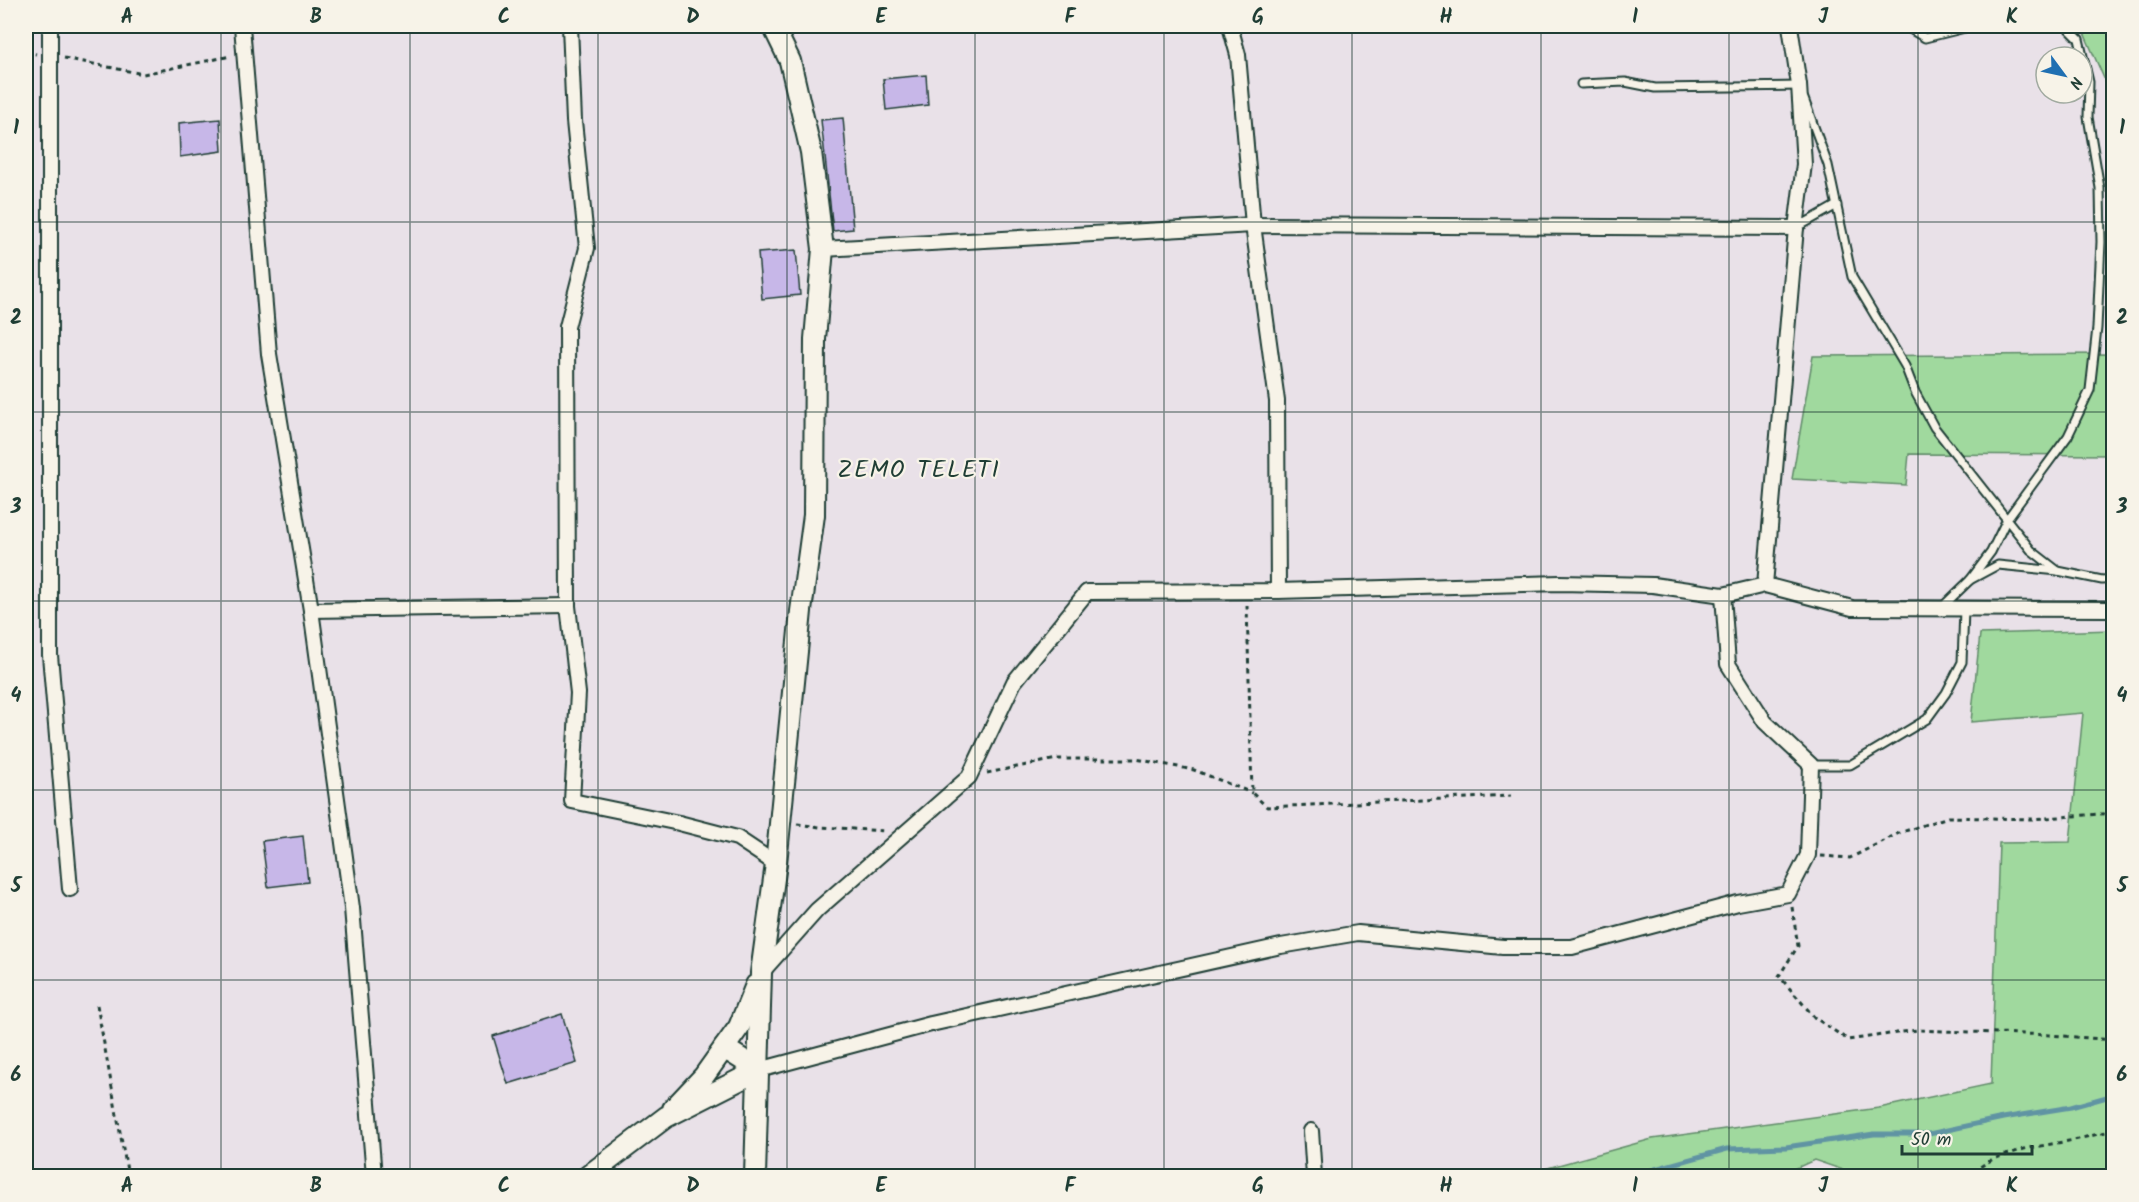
<svg xmlns="http://www.w3.org/2000/svg" width="2139" height="1202" viewBox="0 0 2139 1202" font-family="Kalam,sans-serif">
<style>
.green{fill:#a0d99e;stroke:#608b69;stroke-width:1.5}
.lines{fill:none;stroke-linecap:round;stroke-linejoin:round}
.stream{stroke:#6094a3;stroke-width:5}
.building{fill:#c7b7e8;stroke:#1f3d34;stroke-width:1.5}
.lane-casing{stroke:#1f3d34;stroke-width:11}
.street-casing{stroke:#1f3d34;stroke-width:18}
.secondary-casing{stroke:#1f3d34;stroke-width:24}
.path{stroke:#1f3d34;stroke-width:3;stroke-dasharray:4.5 4.5;stroke-linecap:butt}
.lane{stroke:#f7f3e8;stroke-width:7}
.street{stroke:#f7f3e8;stroke-width:14}
.secondary{stroke:#f7f3e8;stroke-width:20}
.grid{fill:none;stroke:#1f3d34;stroke-width:1.5;stroke-opacity:0.55}
.labels{text-anchor:middle;dominant-baseline:central;stroke-width:4.5;stroke-linejoin:round;paint-order:stroke}
.quarter-label{font-size:24px;letter-spacing:1.5px;fill:#1f3d34;stroke:#f7f3e8}
.neatline{fill:none;stroke:#1f3d34;stroke-width:2}
.grid-label{font-size:20px;text-anchor:middle;font-weight:bold;fill:#1f3d34}
</style>
<rect width="100%" height="100%" fill="#e9e1e8"/>
<filter id="ink" filterUnits="userSpaceOnUse"><feTurbulence type="fractalNoise" baseFrequency=".0167" numOctaves="2"/><feDisplacementMap in="SourceGraphic" scale="12" xChannelSelector="R" yChannelSelector="G"/><feConvolveMatrix kernelMatrix="1 2 1 2 8 2 1 2 1" color-interpolation-filters="sRGB"/></filter>
<g filter="url(#ink)">
<g class="green">
<path d="M 2081,26 L 2113,26 L 2113,223 L 2110,92 Z"/>
<path d="M 2113,354 L 2113,455 L 1909,454 L 1906,485 L 1792,479 L 1813,356 Z"/>
<path d="M 2113,630 L 2113,1176 L 1861,1176 L 1814,1160 L 1779,1176 L 1519,1176 L 1652,1139 L 1879,1108 L 1991,1084 L 1999,843 L 2070,842 L 2083,713 L 1971,722 L 1980,634 Z"/>
</g>
<g class="lines">
<path class="stream" d="M 1630,1176 L 1727,1149 L 1786,1147 L 1874,1134 L 1929,1134 L 2003,1118 L 2071,1107 L 2114,1095"/>
</g>
<g class="building">
<path d="M 926,75 L 928,105 L 886,110 L 883,79 Z"/>
<path d="M 843,118 L 853,229 L 833,231 L 821,120 Z"/>
<path d="M 220,119 L 222,151 L 180,157 L 179,123 Z"/>
<path d="M 796,250 L 800,295 L 762,299 L 758,253 Z"/>
<path d="M 303,836 L 308,882 L 268,887 L 262,841 Z"/>
<path d="M 562,1014 L 577,1063 L 508,1084 L 493,1036 Z"/>
</g>
<g class="lines">
<defs>
<g id="lane">
<path d="M 1905,26 L 1925,38 L 1973,26"/>
<path d="M 1581,84 L 1625,82 L 1655,88 L 1799,86"/>
<path d="M 1804,99 L 1828,165 L 1852,277 L 1905,366 L 1915,392 L 1934,427 L 2031,550 L 2058,571"/>
<path d="M 1798,227 L 1837,205"/>
<path d="M 1970,580 L 1991,552 L 2007,519 L 2068,436 L 2090,390 L 2097,328 L 2101,242 L 2100,188 L 2088,117 L 2089,82 L 2079,39 L 2066,26"/>
<path d="M 1941,608 L 1970,580 L 1998,565 L 2058,571 L 2102,580 L 2114,579"/>
<path d="M 1811,765 L 1850,765 L 1927,719 L 1946,693 L 1962,662 L 1964,610"/>
</g>
<g id="street">
<path d="M 50,26 L 50,655 L 70,889"/>
<path d="M 242,26 L 269,354 L 311,610 L 352,908 L 374,1176"/>
<path d="M 570,26 L 574,121 L 587,248 L 567,327 L 568,606 L 578,693 L 572,801 L 679,823 L 737,838 L 776,864"/>
<path d="M 1230,26 L 1238,55 L 1253,225 L 1277,401 L 1278,591"/>
<path d="M 823,249 L 1253,225 L 1796,228"/>
<path d="M 1765,585 L 1796,228 L 1804,164 L 1799,85 L 1790,26"/>
<path d="M 311,610 L 568,606"/>
<path d="M 761,973 L 817,910 L 969,777 L 1014,682 L 1087,592 L 1278,591 L 1560,583 L 1653,585 L 1723,595 L 1765,585 L 1852,608 L 2114,609"/>
<path d="M 759,1070 L 931,1024 L 1281,946 L 1358,933 L 1503,947 L 1572,947 L 1738,903 L 1788,894 L 1808,855 L 1811,765 L 1765,722 L 1728,664 L 1723,595"/>
<path d="M 1311,1131 L 1314,1176"/>
</g>
<g id="secondary">
<path d="M 724,1048 L 759,1070"/>
<path d="M 673,1109 L 704,1076 L 739,1027 L 756,985"/>
<path d="M 588,1176 L 666,1117 L 759,1070"/>
<path d="M 755,1176 L 761,973 L 776,864 L 801,611 L 814,515 L 815,339 L 823,249 L 811,152 L 790,61 L 773,26"/>
</g>
</defs>
<use href="#lane" class="lane-casing"/>
<use href="#street" class="street-casing"/>
<use href="#secondary" class="secondary-casing"/>
<g class="path">
<path d="M 26,52 L 36,54"/>
<path d="M 64,58 L 143,74 L 231,56"/>
<path d="M 1247,605 L 1252,793 L 1267,807 L 1511,796"/>
<path d="M 987,773 L 1057,759 L 1136,759 L 1194,770 L 1252,793"/>
<path d="M 797,824 L 820,827 L 886,831"/>
<path d="M 1821,856 L 1850,858 L 1899,833 L 1948,817 L 2032,819 L 2114,813"/>
<path d="M 1792,907 L 1798,946 L 1779,976 L 1815,1018 L 1848,1040 L 1917,1030 L 2050,1035 L 2114,1040"/>
<path d="M 97,1005 L 128,1176"/>
<path d="M 1965,1176 L 1993,1159 L 2024,1149 L 2074,1140 L 2114,1130"/>
</g>
<use href="#lane" class="lane"/>
<use href="#street" class="street"/>
<use href="#secondary" class="secondary"/>
</g>
</g>
<path class="grid" d="M 221,26 L 221,1176M 410,26 L 410,1176M 598,26 L 598,1176M 787,26 L 787,1176M 975,26 L 975,1176M 1164,26 L 1164,1176M 1352,26 L 1352,1176M 1541,26 L 1541,1176M 1729,26 L 1729,1176M 1918,26 L 1918,1176M 26,222 L 2114,222M 26,412 L 2114,412M 26,601 L 2114,601M 26,790 L 2114,790M 26,980 L 2114,980"/>
<g class="labels">
<g class="quarter-label">
<text x="919" y="470">ZEMO TELETI</text>
</g>
</g>
<rect width="2139" height="1202" fill="none" stroke="#f7f3e8" stroke-width="66"/>
<g transform="translate(2064 75) rotate(123)"><circle r="28" fill="#f7f3e8" stroke="#a1aaa0" stroke-width="1.5"/>
<path d="M0-4.5L10 22L0 15L-10 22Z" fill="#1f6fb2"/>
<text y="-9" font-size="16" font-weight="bold" text-anchor="middle" fill="#1f3d34">N</text>
</g>
<path d="M1902 1145v9h130v-9" fill="none" stroke="#1f3d34" stroke-width="3"/>
<text x="1911" y="1145" font-size="18" fill="#1f3d34" stroke="#f7f3e8" stroke-width="4.5" paint-order="stroke">50 m</text>
<rect x="33" y="33" width="2073" height="1136" class="neatline"/>
<g class="grid-label">
<text x="127" y="23">A</text>
<text x="316" y="23">B</text>
<text x="504" y="23">C</text>
<text x="693" y="23">D</text>
<text x="881" y="23">E</text>
<text x="1070" y="23">F</text>
<text x="1258" y="23">G</text>
<text x="1446" y="23">H</text>
<text x="1635" y="23">I</text>
<text x="1823" y="23">J</text>
<text x="2012" y="23">K</text>
<text x="16" y="134">1</text>
<text x="2122" y="134">1</text>
<text x="16" y="324">2</text>
<text x="2122" y="324">2</text>
<text x="16" y="513">3</text>
<text x="2122" y="513">3</text>
<text x="16" y="702">4</text>
<text x="2122" y="702">4</text>
<text x="16" y="892">5</text>
<text x="2122" y="892">5</text>
<text x="16" y="1081">6</text>
<text x="2122" y="1081">6</text>
<text x="127" y="1192">A</text>
<text x="316" y="1192">B</text>
<text x="504" y="1192">C</text>
<text x="693" y="1192">D</text>
<text x="881" y="1192">E</text>
<text x="1070" y="1192">F</text>
<text x="1258" y="1192">G</text>
<text x="1446" y="1192">H</text>
<text x="1635" y="1192">I</text>
<text x="1823" y="1192">J</text>
<text x="2012" y="1192">K</text>
</g>
</svg>
